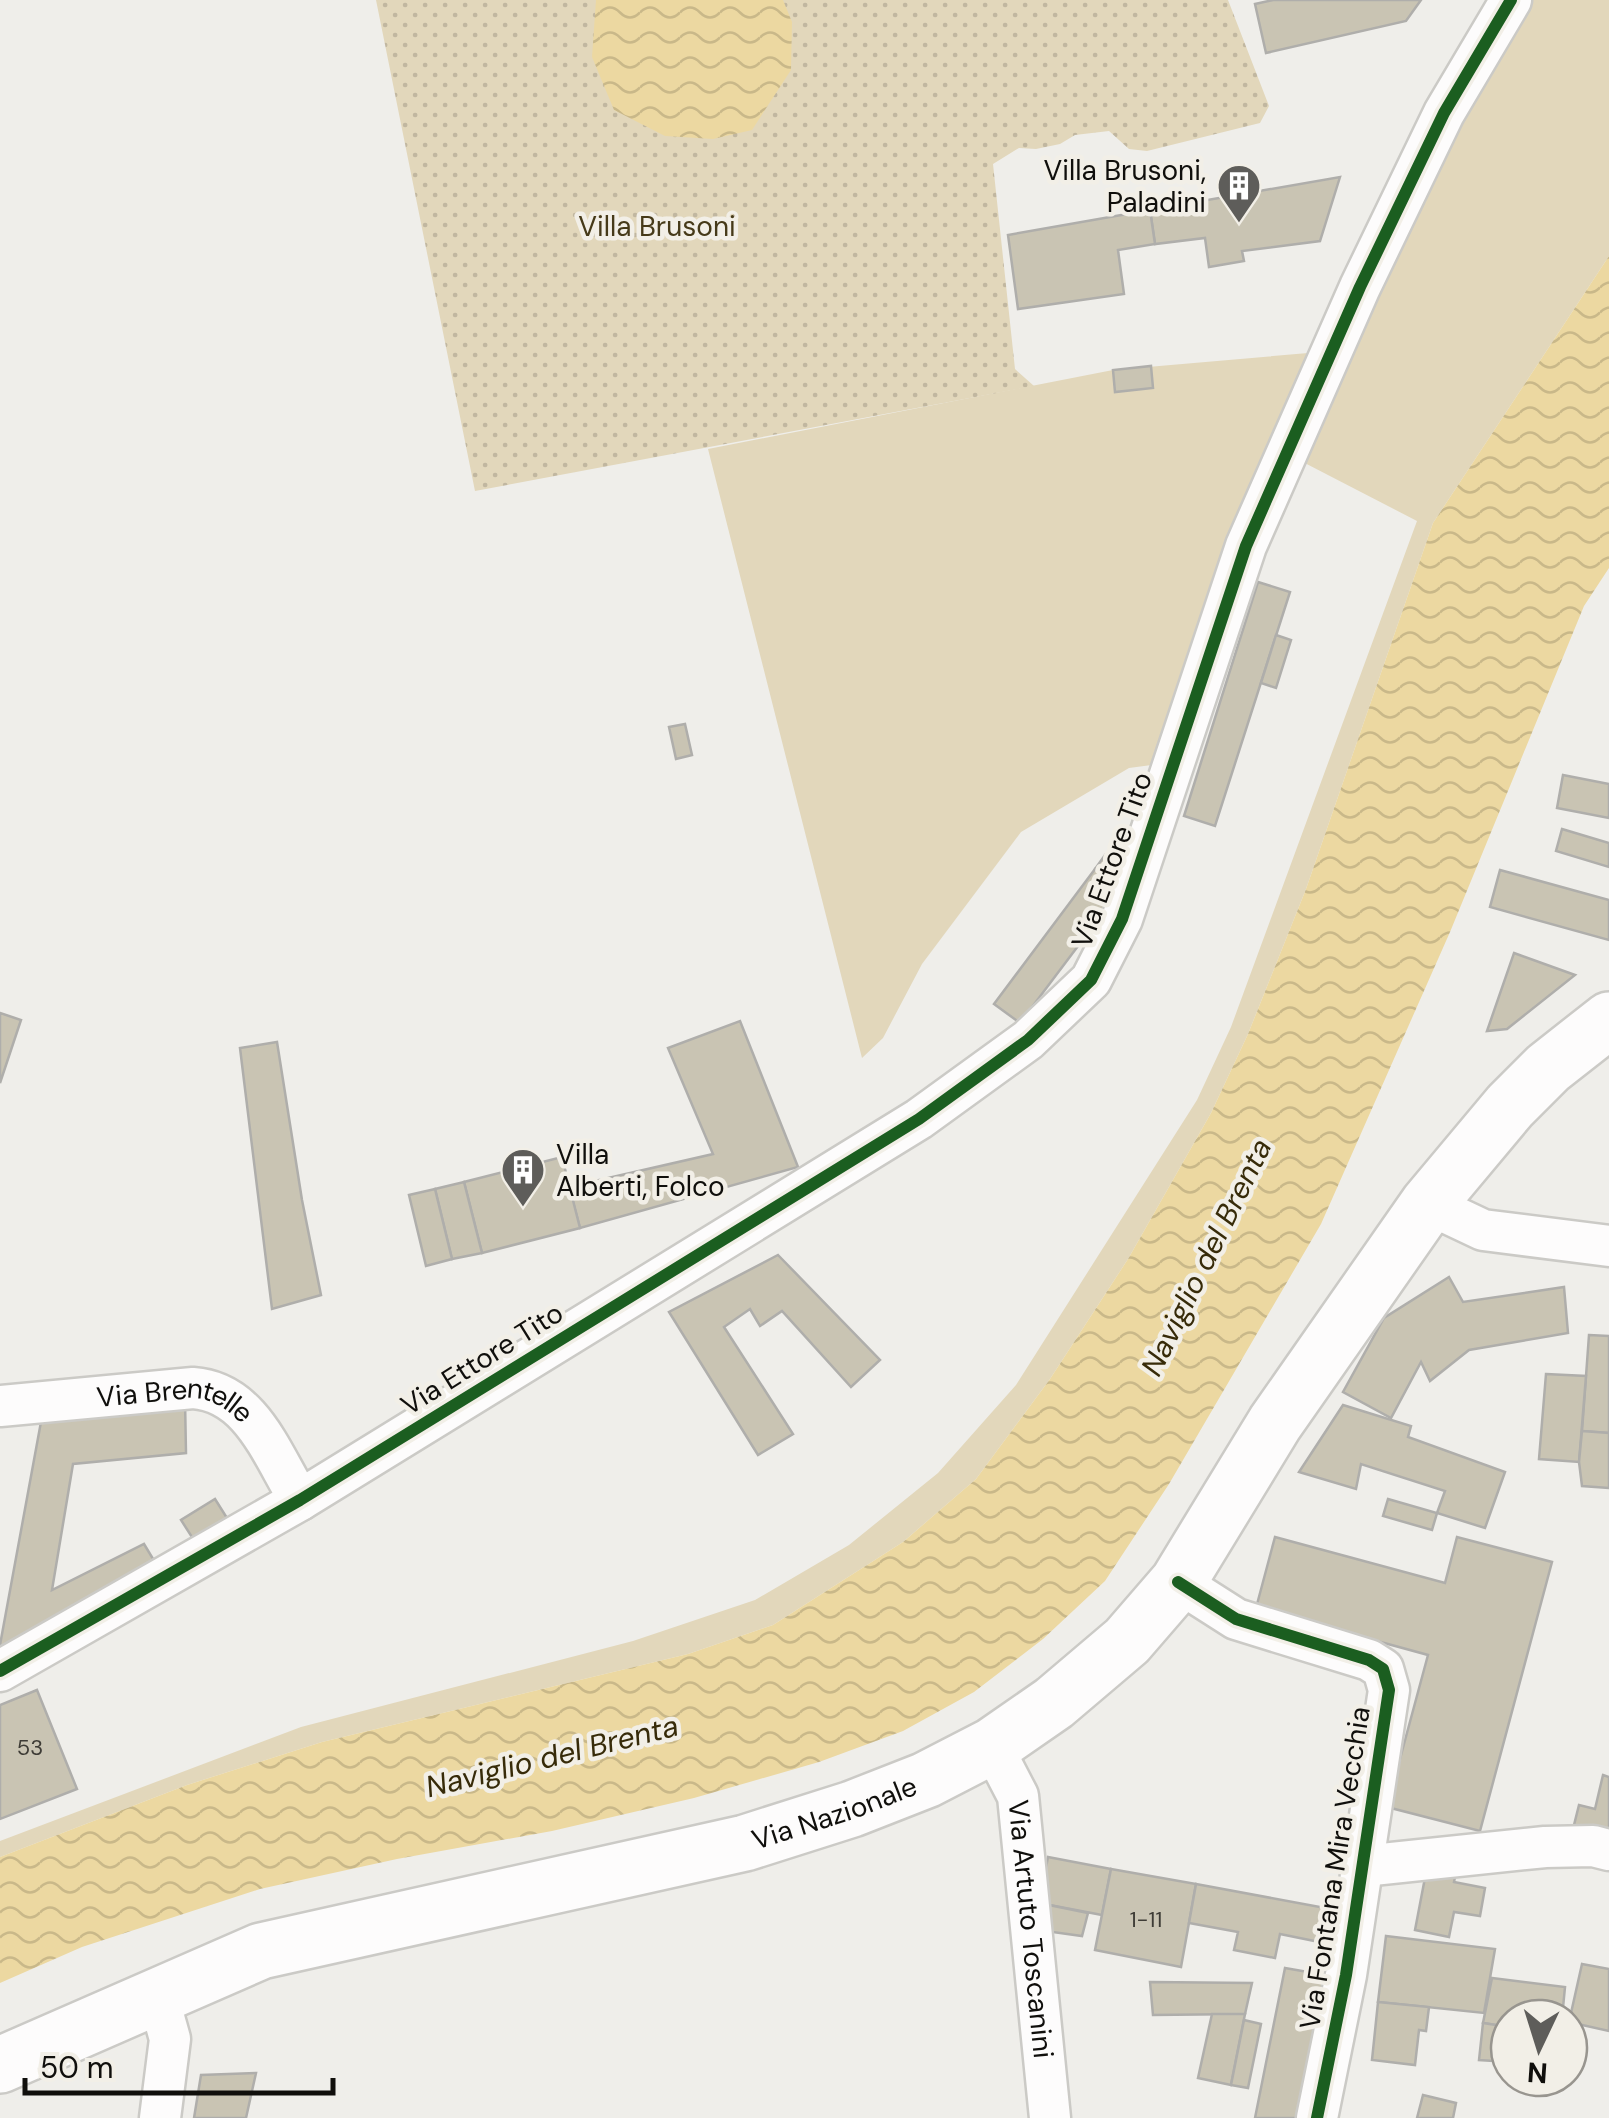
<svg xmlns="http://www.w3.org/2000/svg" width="1609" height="2118" viewBox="0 0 1609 2118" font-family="'DM Sans',sans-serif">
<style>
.grass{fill:#e2d7bb}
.park{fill:url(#park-dots)}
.water{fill:url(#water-waves)}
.building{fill:#c9c4b3;stroke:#afaeab;stroke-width:2.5}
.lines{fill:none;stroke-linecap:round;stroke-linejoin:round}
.minor-casing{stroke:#cbcac6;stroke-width:45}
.primary-casing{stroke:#cbcac6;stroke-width:60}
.minor{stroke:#fdfcfc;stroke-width:40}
.primary{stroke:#fdfcfc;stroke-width:55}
.cycleway-casing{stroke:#f2efe7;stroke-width:19}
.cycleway{stroke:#1b5e20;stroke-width:12}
.labels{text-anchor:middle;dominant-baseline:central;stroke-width:9;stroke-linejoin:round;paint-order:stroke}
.number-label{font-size:22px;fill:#3e3c36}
.poi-label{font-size:28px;fill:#100f0c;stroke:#f2efe7;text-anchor:end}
.park-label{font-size:28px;fill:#463a19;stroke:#f2efe7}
.street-label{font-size:28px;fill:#100f0c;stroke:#f2efe7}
.water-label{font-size:30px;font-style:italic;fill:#372b09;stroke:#f2efe7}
</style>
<defs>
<pattern id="park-dots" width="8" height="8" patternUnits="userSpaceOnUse" patternTransform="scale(2.5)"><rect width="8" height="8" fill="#e2d7bb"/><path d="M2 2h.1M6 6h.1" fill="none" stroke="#c1b7a0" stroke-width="1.8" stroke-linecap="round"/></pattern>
<pattern id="water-waves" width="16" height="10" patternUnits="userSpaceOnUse" patternTransform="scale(2.5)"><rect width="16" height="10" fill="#ecd8a1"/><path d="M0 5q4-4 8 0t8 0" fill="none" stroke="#c9b889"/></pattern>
</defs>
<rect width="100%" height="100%" fill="#efeeea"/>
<g class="grass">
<path d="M 1530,0 L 1609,0 L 1609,256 L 1433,523 L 1306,889 L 1248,1034 L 1211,1113 L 1128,1259 L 1050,1379 L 976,1479 L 903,1542 L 773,1625 L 688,1654 L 322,1742 L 187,1785 L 0,1857 L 0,1841 L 301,1727 L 633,1641 L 755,1600 L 849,1545 L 938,1473 L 1016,1385 L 1197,1100 L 1231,1027 L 1417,521 L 1297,459 L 1439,165 L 1510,30 Z"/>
<path d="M 1308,353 L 1233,533 L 1159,764 L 1129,768 L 1021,832 L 922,964 L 883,1038 L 862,1058 L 708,449 L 1113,370 Z"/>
</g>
<path class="park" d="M 376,0 L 1228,0 L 1269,106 L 1260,123 L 1147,151 L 1129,149 L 1109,131 L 1075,135 L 1060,144 L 1036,149 L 1019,148 L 993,164 L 1015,369 L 1034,386 L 475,491 Z"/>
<g class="water">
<path d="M 596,0 L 783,0 L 792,22 L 791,70 L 752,130 L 713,139 L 665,136 L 614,110 L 592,57 Z"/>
<path d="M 1609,256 L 1609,568 L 1584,606 L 1450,932 L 1321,1224 L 1169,1484 L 1105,1581 L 1043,1639 L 974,1692 L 903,1731 L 819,1762 L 694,1798 L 552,1831 L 397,1859 L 260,1889 L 82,1947 L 0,1983 L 0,1857 L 187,1785 L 322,1742 L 688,1654 L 773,1625 L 903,1542 L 976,1479 L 1050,1379 L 1128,1259 L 1211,1113 L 1248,1034 L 1306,889 L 1433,523 Z"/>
</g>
<g class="building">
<path d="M 1273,0 L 1421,0 L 1406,21 L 1266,53 L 1255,4 Z"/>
<path d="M 1340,177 L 1320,241 L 1242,251 L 1244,261 L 1209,267 L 1205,238 L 1155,244 L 1150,210 Z"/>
<path d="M 1150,210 L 1155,244 L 1118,250 L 1124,294 L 1018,309 L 1008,235 Z"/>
<path d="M 1151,366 L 1153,388 L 1115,392 L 1113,370 Z"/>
<path d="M 1258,582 L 1290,592 L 1215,826 L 1184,816 Z"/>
<path d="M 1276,635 L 1291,640 L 1276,688 L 1261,683 Z"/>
<path d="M 685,724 L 692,755 L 676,759 L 669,727 Z"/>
<path d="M 1563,775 L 1609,784 L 1609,818 L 1557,808 Z"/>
<path d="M 1562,829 L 1609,843 L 1609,867 L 1556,851 Z"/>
<path d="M 1105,855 L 1124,870 L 1114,884 L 1095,869 Z"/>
<path d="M 1095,869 L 1121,889 L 1020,1023 L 994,1004 Z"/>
<path d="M 1500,870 L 1609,900 L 1609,940 L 1490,907 Z"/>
<path d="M 1514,953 L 1575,975 L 1507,1029 L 1487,1031 Z"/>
<path d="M 0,1013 L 21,1020 L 0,1083 Z"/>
<path d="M 740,1021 L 798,1167 L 580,1228 L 569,1187 L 713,1154 L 668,1048 Z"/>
<path d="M 277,1042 L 302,1200 L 321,1295 L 272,1309 L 240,1048 Z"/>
<path d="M 562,1157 L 580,1228 L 482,1253 L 464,1182 Z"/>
<path d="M 464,1182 L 482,1253 L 452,1259 L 435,1189 Z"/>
<path d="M 435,1189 L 452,1259 L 426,1266 L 409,1195 Z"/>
<path d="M 778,1255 L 880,1360 L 851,1387 L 782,1311 L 760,1326 L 750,1309 L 724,1327 L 793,1434 L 758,1455 L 669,1312 Z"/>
<path d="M 1449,1277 L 1463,1302 L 1564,1287 L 1568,1333 L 1469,1350 L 1430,1381 L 1421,1362 L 1391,1418 L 1343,1392 L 1384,1318 Z"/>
<path d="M 1589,1335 L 1609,1336 L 1609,1433 L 1582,1431 Z"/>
<path d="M 1546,1374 L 1586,1376 L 1579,1462 L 1539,1459 Z"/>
<path d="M 185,1399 L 186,1453 L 73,1464 L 52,1590 L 144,1544 L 161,1572 L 0,1668 L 0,1645 L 43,1411 Z"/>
<path d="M 1343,1405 L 1411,1426 L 1408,1437 L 1505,1472 L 1485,1528 L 1437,1513 L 1445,1491 L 1361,1464 L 1356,1489 L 1299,1472 Z"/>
<path d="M 1582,1431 L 1609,1433 L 1609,1488 L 1582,1486 L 1579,1462 Z"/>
<path d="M 215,1499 L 232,1526 L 199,1548 L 181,1520 Z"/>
<path d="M 1388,1499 L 1437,1513 L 1432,1530 L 1383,1516 Z"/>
<path d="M 1275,1537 L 1445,1583 L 1457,1537 L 1552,1562 L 1480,1831 L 1387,1807 L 1428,1655 L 1256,1608 Z"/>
<path d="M 37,1690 L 77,1789 L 0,1819 L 0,1705 Z"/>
<path d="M 1603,1775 L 1609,1777 L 1609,1833 L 1574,1825 L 1579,1805 L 1595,1809 Z"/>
<path d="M 1048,1857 L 1111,1869 L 1102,1915 L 1039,1903 Z"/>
<path d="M 1428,1862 L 1457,1867 L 1454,1882 L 1485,1888 L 1480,1916 L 1454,1912 L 1449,1937 L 1415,1930 Z"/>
<path d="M 1111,1869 L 1196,1884 L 1181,1967 L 1095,1950 Z"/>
<path d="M 1196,1884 L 1336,1910 L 1329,1944 L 1280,1934 L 1275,1958 L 1234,1950 L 1238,1932 L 1189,1923 Z"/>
<path d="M 1039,1903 L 1088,1913 L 1082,1936 L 1045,1931 Z"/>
<path d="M 1386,1936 L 1495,1949 L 1484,2013 L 1378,2002 Z"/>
<path d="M 1582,1964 L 1609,1969 L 1609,2031 L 1569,2022 Z"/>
<path d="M 1285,1968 L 1325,1975 L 1296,2118 L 1255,2118 Z"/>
<path d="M 1492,1978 L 1565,1987 L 1562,2018 L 1509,2018 L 1509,2027 L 1483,2023 Z"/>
<path d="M 1150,1982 L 1252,1983 L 1245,2014 L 1153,2015 Z"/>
<path d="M 1378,2002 L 1429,2007 L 1426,2031 L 1419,2030 L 1415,2065 L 1372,2060 Z"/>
<path d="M 1212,2014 L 1245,2014 L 1231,2085 L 1198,2078 Z"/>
<path d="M 1244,2020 L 1261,2024 L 1248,2088 L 1231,2085 Z"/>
<path d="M 1483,2023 L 1509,2027 L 1509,2062 L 1479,2060 Z"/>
<path d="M 256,2073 L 246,2118 L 194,2118 L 201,2075 Z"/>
<path d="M 1423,2095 L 1456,2103 L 1453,2118 L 1417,2118 Z"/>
</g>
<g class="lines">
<defs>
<g id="minor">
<path d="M 1428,1204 L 1483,1230 L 1609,1246"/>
<path id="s1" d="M 0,1406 L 193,1388 C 252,1392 272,1456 300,1500"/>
<path d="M 1178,1582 L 1236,1619 L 1369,1660 L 1383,1669 L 1389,1690 L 1346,1975 L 1317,2118"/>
<path d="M 0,1671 L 300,1500 L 919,1119 L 1028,1040 L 1091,980 L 1122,919 L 1246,546 L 1360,287 L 1444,113 L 1511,0"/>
<path id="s2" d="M 992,1746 L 1018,1796 L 1050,2118"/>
<path d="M 1363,1866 L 1545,1847 L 1593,1846 L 1609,1850"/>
<path d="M 158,1996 L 170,2039 L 160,2118"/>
</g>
<g id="primary">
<path id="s3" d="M 0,2065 L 261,1951 L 745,1843 L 852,1809 L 926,1780 L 992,1746 L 1054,1703 L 1127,1641 L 1178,1582 L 1275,1423 L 1428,1204 L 1510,1106 L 1548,1068 L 1609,1020"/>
</g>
</defs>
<use href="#minor" class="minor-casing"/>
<use href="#primary" class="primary-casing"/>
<use href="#minor" class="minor"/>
<use href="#primary" class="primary"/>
<defs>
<g id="cycleway">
<path d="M 1178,1582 L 1236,1619 L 1369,1660 L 1383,1669 L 1389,1690 L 1346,1975 L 1317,2118"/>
<path d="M 0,1671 L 300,1500 L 919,1119 L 1028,1040 L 1091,980 L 1122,919 L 1246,546 L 1360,287 L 1444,113 L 1511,0"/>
</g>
</defs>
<use href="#cycleway" class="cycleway-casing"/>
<use href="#cycleway" class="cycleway"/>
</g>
<defs>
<symbol id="building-pin" viewBox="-11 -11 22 30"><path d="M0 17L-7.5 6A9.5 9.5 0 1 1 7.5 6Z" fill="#5e5d5a" stroke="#f2efe7"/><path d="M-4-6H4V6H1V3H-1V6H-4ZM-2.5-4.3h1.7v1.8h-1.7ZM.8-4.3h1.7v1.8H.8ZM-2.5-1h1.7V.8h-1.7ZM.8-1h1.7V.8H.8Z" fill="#fff"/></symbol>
</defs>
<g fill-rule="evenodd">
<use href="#building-pin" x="1214" y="161" width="50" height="68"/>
<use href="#building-pin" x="498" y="1145" width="50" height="68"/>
</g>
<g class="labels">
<g class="number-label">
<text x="30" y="1747">53</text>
<text x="1146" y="1919">1-11</text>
</g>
<g class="poi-label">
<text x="1206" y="170">Villa Brusoni,<tspan x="1206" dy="32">Paladini</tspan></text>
<text x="556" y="1154" text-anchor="start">Villa<tspan x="556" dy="32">Alberti, Folco</tspan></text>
</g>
<g class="park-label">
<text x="657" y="226">Villa Brusoni</text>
</g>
<g class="street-label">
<text transform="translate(1112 860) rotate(-70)">Via Ettore Tito</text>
<text transform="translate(482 1359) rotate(-32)">Via Ettore Tito</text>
<text stroke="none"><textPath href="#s1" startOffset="178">Via Brentelle</textPath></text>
<text stroke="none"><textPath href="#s3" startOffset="875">Via Nazionale</textPath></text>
<text transform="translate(1335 1868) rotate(-81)">Via Fontana Mira Vecchia</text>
<text stroke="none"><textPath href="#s2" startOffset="190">Via Artuto Toscanini</textPath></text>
</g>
<g class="water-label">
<text transform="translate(1206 1257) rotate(-64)">Naviglio del Brenta</text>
<text transform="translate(552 1756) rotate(-14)">Naviglio del Brenta</text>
</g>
</g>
<g transform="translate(1539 2048) rotate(184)"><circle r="48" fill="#f2efe7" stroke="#98958f" stroke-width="2.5"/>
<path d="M0-8L18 38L0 25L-18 38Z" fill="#5e5d5a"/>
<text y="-15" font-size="28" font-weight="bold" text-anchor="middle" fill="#100f0c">N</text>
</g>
<path d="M25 2078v15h308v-15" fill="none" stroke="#100f0c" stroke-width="5"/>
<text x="40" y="2078" font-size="30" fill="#100f0c" stroke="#f2efe7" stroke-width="8" paint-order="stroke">50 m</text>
</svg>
